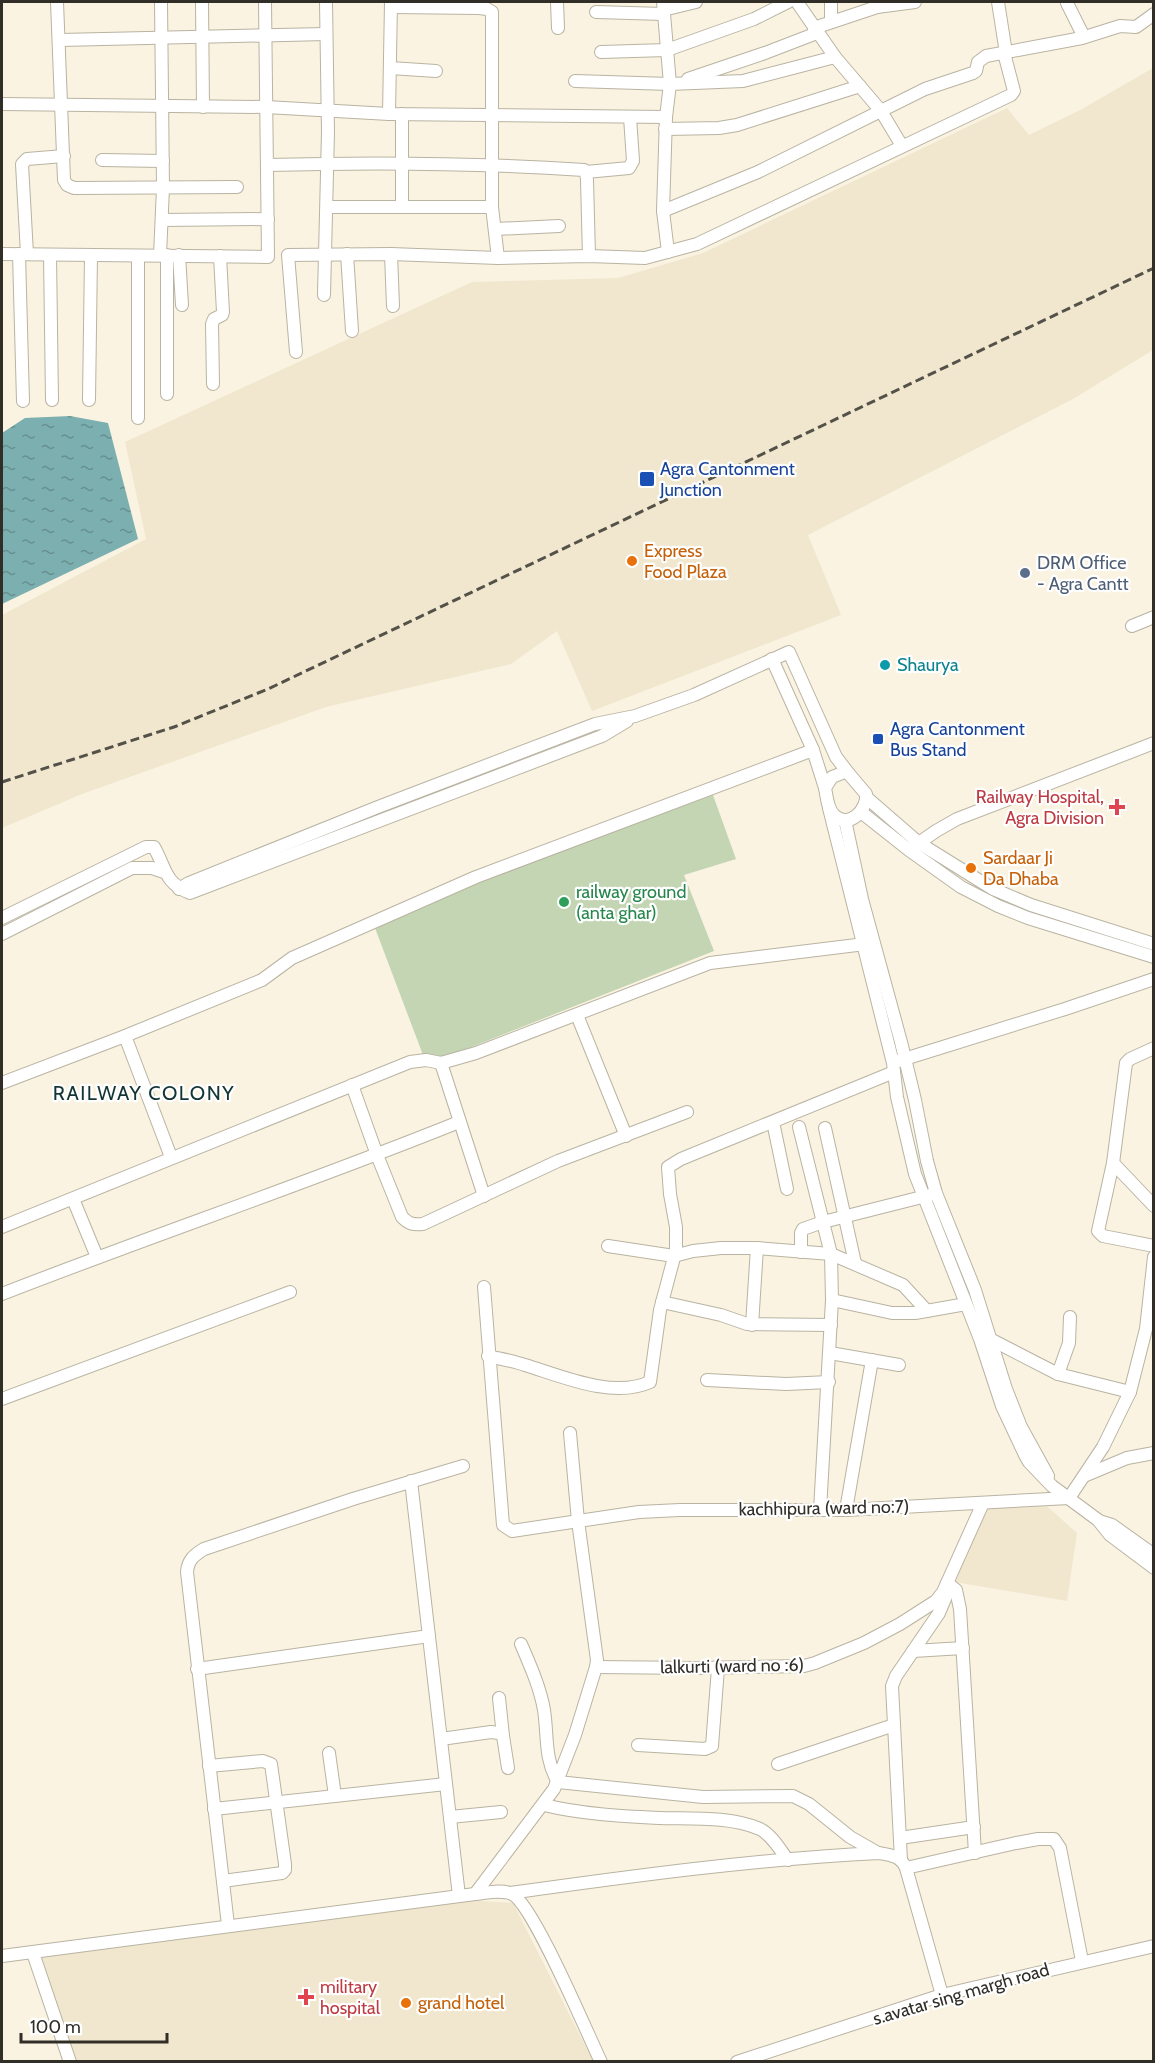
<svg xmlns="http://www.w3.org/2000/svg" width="1155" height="2063" viewBox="0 0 1155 2063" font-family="Cabin,sans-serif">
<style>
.built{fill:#f0e7ce}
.pitch{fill:#c3d5b2}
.water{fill:url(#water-ripples)}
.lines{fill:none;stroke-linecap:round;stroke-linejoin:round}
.minor-casing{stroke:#b9b3a2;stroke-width:14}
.minor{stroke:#fff;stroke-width:12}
.rail{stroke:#545148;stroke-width:3;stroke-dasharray:9 4.5;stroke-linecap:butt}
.transit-dot{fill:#1a4fb4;stroke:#fff;stroke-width:2}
.food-dot{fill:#e8710a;stroke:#fff;stroke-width:2}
.service-dot{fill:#5c6f8a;stroke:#fff;stroke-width:2}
.culture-dot{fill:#0f9aa8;stroke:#fff;stroke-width:2}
.health-dot{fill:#e0444e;stroke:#fff;stroke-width:2}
.leisure-dot{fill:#2e9e5b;stroke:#fff;stroke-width:2}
.labels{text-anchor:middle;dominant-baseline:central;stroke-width:4.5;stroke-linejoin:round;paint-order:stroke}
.transit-label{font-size:18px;fill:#164399;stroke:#fff;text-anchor:start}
.food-label{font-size:18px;fill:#c56008;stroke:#fff;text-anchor:start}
.service-label{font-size:18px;fill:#4e5e75;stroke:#fff;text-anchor:start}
.culture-label{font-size:18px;fill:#0d838f;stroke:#fff;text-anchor:start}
.health-label{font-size:18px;fill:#be3a42;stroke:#fff;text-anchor:end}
.leisure-label{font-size:18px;fill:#27864d;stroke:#fff;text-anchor:start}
.street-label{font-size:18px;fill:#302e27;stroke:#fff}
.neighbourhood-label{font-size:20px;letter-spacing:1.5px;fill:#133534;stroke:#fff}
</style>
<defs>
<pattern id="water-ripples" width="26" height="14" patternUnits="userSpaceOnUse" patternTransform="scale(1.5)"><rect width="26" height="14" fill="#7cafb0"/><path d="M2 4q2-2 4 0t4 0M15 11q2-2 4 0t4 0" fill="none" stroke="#668f8f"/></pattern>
</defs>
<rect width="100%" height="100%" fill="#faf3e1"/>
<g class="built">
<path d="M 1153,68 L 1153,350 L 1073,399 L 808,535 L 841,615 L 592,711 L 557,631 L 511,664 L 326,707 L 82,794 L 2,828 L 2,615 L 146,539 L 125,442 L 472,282 L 618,278 L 703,253 L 1007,108 L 1029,135 L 1082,109 Z"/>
<path d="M 1040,1500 L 1077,1533 L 1067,1601 L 949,1581 L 983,1503 Z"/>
<path d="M 463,1900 L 513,1903 L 593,2061 L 71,2061 L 38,1954 Z"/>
</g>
<path class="pitch" d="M 713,795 L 736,859 L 684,875 L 714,951 L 446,1057 L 423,1055 L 375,928 L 490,876 Z"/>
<path class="water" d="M 70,416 L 108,423 L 138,539 L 2,604 L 2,433 L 25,418 Z"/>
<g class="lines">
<defs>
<g id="minor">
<path d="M 57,2 L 64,180 L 67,185 L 74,188 L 237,187"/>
<path d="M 202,2 L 203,107"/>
<path d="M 557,2 L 558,28"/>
<path d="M 663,2 L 670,84 L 666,117 L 663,211 L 668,252"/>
<path d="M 797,2 L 835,57 L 881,111 L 902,146"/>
<path d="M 831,2 L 831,22"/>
<path d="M 998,2 L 1006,53"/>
<path d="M 1067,3 L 1084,37"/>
<path d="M 391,7 L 479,8 L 487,9 L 492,12 L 492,207 L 498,258"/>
<path d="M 877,7 L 915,2"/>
<path d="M 663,10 L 696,2"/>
<path d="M 596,12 L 664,14"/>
<path d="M 814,28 L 877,7 L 876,2"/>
<path d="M 60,40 L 326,34"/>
<path d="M 601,52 L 667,50 L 754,19 L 788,2"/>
<path d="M 390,68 L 436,71"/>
<path d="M 688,79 L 765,53 L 817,33"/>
<path d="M 575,81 L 670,84 L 743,81 L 835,57"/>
<path d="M 2,104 L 266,107 L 389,114 L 666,117"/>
<path d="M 389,114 L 391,2"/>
<path d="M 665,129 L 719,128 L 737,125 L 860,86"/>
<path d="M 102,160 L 163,161"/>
<path d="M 267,165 C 372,162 479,163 584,170 L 586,172 L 587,180 L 589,256"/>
<path d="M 586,172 L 629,168 L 633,161 L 630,117"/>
<path d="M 327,207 L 492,207"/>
<path d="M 402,207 L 402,114"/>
<path d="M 663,211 L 758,172 L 925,89 L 973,73 L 976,71 L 978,62 L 986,56 L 1082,38 L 1120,26 L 1136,27 L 1154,14"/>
<path d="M 162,220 L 268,219"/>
<path d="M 495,229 L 559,226"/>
<path d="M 2,254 L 268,257 L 265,2"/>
<path d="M 19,254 L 23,401"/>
<path d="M 27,254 L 22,164 L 27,159 L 64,156"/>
<path d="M 347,254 L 352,331"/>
<path d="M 391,254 L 393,306"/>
<path d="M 50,255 L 52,400"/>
<path d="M 160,255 L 163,188 L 161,2"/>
<path d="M 179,255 L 182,305"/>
<path d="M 138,256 L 138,418"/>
<path d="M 324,295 L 328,132 L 326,2"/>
<path d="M 296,352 L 288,255 L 391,254 L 498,258 L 589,256 L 645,258 L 697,244 L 1011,95 L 1014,91 L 1004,53"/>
<path d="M 213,384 L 212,324 L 214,319 L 222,315 L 223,312 L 220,256"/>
<path d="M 167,394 L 167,255"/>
<path d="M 89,400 L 91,255"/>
<path d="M 1132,626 L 1154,617"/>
<path d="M 772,659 L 813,750 L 825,788"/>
<path d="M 845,772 L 849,774 L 866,794 C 868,809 849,830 834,815 C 827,808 827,797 825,788 L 832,777 Z"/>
<path d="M 866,797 L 919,843 L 993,889 L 1031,905 L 1154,944"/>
<path d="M 829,808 L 893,1063 L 897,1097 L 915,1174 L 980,1339 L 1002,1406 L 1025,1455 L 1029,1462 L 1052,1486 L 1098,1520 L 1110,1535 L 1154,1568"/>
<path d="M 861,812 L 909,850 L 961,887 L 998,906 L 1028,918 L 1154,957"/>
<path d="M 845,820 L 862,899 L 901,1042 L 915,1100 L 927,1161 L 936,1193 L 975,1290 L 1006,1389 L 1021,1427 L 1048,1476"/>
<path d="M 913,847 L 936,831 L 957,819 L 1154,743"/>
<path d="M 179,889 L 189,883 L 378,807 L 595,724 L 635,716 L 694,695 L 789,652 L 836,757 L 849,774"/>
<path d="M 2,918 L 146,847 L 154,847 C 166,868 164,883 190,893 L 602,736 L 627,721"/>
<path d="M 2,934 L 132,868 L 152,868 L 164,872"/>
<path d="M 577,1015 L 626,1136"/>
<path d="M 125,1036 L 171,1157"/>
<path d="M 1154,1048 L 1130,1059 L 1126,1063 L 1113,1163 L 1098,1231 L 1103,1236 L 1154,1246"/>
<path d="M 898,1061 L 1065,1009 L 1154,979"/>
<path d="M 441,1063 L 484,1196"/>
<path d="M 2,1083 L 125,1036 L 262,980 L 292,958 L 476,877 L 813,750"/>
<path d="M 352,1085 L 377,1155 L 402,1217 C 409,1224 413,1225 423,1224 L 558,1161 L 687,1112"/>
<path d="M 773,1122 L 787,1189"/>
<path d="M 799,1127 L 831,1254 L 832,1300 L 820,1510"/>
<path d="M 825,1128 L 855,1263"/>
<path d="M 1113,1163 L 1154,1206"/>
<path d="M 73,1199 L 97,1257"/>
<path d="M 2,1227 L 410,1062 L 426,1060 L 441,1063 L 476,1053 L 710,963 L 873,943"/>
<path d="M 608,1246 L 674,1256 L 693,1251 L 721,1248 L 757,1248 L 831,1254 L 903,1285 L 927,1311"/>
<path d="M 801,1252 L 801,1233 L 803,1229 L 823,1222 L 930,1195"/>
<path d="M 484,1287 L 503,1525 L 512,1531 L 639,1512 L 680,1510 L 846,1510 L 1069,1498 L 1103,1447 L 1130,1392 L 1146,1329 L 1154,1257"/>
<path d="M 2,1294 C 153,1235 308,1183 459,1122"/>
<path d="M 832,1300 L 892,1313 L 915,1313 L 966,1304"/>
<path d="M 662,1302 L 721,1315 L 747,1324 L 831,1325"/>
<path d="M 752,1325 L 757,1248"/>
<path d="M 987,1339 L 990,1339 L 1058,1374 L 1130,1392"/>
<path d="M 830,1353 L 899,1365"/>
<path d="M 488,1356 C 501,1359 513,1361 525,1365 C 561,1376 613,1399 650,1382 L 660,1310 L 676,1250 L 676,1227 L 670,1194 L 668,1167 L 681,1159 L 894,1072"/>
<path d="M 1058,1374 L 1069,1343 L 1070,1317"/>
<path d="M 707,1380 L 786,1384 L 829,1382"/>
<path d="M 2,1399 L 290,1292"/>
<path d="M 1084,1476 L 1127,1458 L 1154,1453"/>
<path d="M 411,1481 L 459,1896"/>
<path d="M 846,1510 L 872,1360"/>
<path d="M 1099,1521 L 1112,1525 L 1154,1555"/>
<path d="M 947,1583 L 956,1590 L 960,1609 L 975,1853"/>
<path d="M 521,1644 C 530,1665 540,1687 544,1710 C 548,1736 544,1758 558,1782 L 703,1797 L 793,1796 L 809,1804 L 850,1837 L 878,1853"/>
<path d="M 913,1651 L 963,1648"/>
<path d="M 596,1667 L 696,1668 L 804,1666 L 815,1663 L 864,1643 L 900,1624 L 936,1601 L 943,1592 L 983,1503"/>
<path d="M 197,1669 L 429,1636"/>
<path d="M 499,1698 L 503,1736"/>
<path d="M 441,1739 L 491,1732 L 499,1733 L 503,1736 L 508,1768"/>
<path d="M 638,1745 L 705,1749 L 712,1746 L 718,1668"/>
<path d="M 329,1753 L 335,1796"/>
<path d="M 778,1764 L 894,1725"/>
<path d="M 209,1766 L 263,1761 L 271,1764 L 285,1864 L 285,1870 L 282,1873 L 223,1881"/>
<path d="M 544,1805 C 581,1814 620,1816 659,1818 C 690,1819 730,1816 760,1829 C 772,1835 780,1850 788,1860"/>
<path d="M 214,1809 L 446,1784"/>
<path d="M 450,1817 L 501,1812"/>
<path d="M 900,1838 L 974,1827"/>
<path d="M 901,1860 L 892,1686 L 896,1676 L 939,1613 L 947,1594"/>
<path d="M 906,1868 L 1016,1843 L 1038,1839 L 1054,1839 L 1060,1848 L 1082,1961"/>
<path d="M 510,1893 C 632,1876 756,1859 879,1853 C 891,1855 901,1856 906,1868 L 942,1995"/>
<path d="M 475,1894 L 554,1789 L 575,1735 L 596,1667 L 597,1660 L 578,1521 L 570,1433"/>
<path d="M 228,1925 L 187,1572 C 188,1560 194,1555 204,1549 L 353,1499 L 463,1466"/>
<path d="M 33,1953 L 70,2062"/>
<path d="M 2,1956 L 475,1894 C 486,1893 502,1889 512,1894 C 533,1904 587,2033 601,2062"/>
<path d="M 737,2062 L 942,1995 L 1154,1946"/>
</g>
</defs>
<use href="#minor" class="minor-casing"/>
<use href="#minor" class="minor"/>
<path class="rail" d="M 2,782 L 174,727 L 268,689 L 1154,268"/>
</g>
<g class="transit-dot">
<rect x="639" y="471" width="16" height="16" rx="3"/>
<rect x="872" y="733" width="12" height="12" rx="3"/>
</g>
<g class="food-dot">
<circle cx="632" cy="561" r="6"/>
<circle cx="971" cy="868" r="6"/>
<circle cx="406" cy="2003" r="6"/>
</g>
<circle class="service-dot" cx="1025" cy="573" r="6"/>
<circle class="culture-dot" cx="885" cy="665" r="6"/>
<g class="health-dot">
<path d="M1114 798h6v6h6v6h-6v6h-6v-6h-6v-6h6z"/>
<path d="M303 1988h6v6h6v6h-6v6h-6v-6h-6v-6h6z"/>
</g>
<circle class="leisure-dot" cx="564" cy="902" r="6"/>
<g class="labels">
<g class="transit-label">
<text x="660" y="469">Agra Cantonment<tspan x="660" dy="21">Junction</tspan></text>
<text x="890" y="729">Agra Cantonment<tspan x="890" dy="21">Bus Stand</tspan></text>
</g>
<g class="food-label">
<text x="644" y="551">Express<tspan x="644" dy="21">Food Plaza</tspan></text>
<text x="983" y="858">Sardaar Ji<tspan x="983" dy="21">Da Dhaba</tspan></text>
<text x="418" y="2003">grand hotel</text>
</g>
<g class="service-label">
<text x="1037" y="563">DRM Office<tspan x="1037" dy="21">- Agra Cantt</tspan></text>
</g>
<g class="culture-label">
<text x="897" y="665">Shaurya</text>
</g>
<g class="health-label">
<text x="1104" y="797">Railway Hospital,<tspan x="1104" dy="21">Agra Division</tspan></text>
<text x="320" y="1987" text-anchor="start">military<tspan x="320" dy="21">hospital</tspan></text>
</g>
<g class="leisure-label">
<text x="576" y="892">railway ground<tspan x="576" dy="21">(anta ghar)</tspan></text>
</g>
<g class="street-label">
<text transform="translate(824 1508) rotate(-1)">kachhipura (ward no:7)</text>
<text transform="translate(732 1666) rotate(-1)">lalkurti (ward no :6)</text>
<text transform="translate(961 1994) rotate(-16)">s.avatar sing margh road</text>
</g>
<g class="neighbourhood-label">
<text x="144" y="1093">RAILWAY COLONY</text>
</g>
</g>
<rect width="1155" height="2063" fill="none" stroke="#302e27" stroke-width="6"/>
<path d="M21 2033v9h146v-9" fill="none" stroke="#302e27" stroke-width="3"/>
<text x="30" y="2033" font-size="18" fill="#302e27" stroke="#ffffff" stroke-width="4.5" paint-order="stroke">100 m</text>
</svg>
